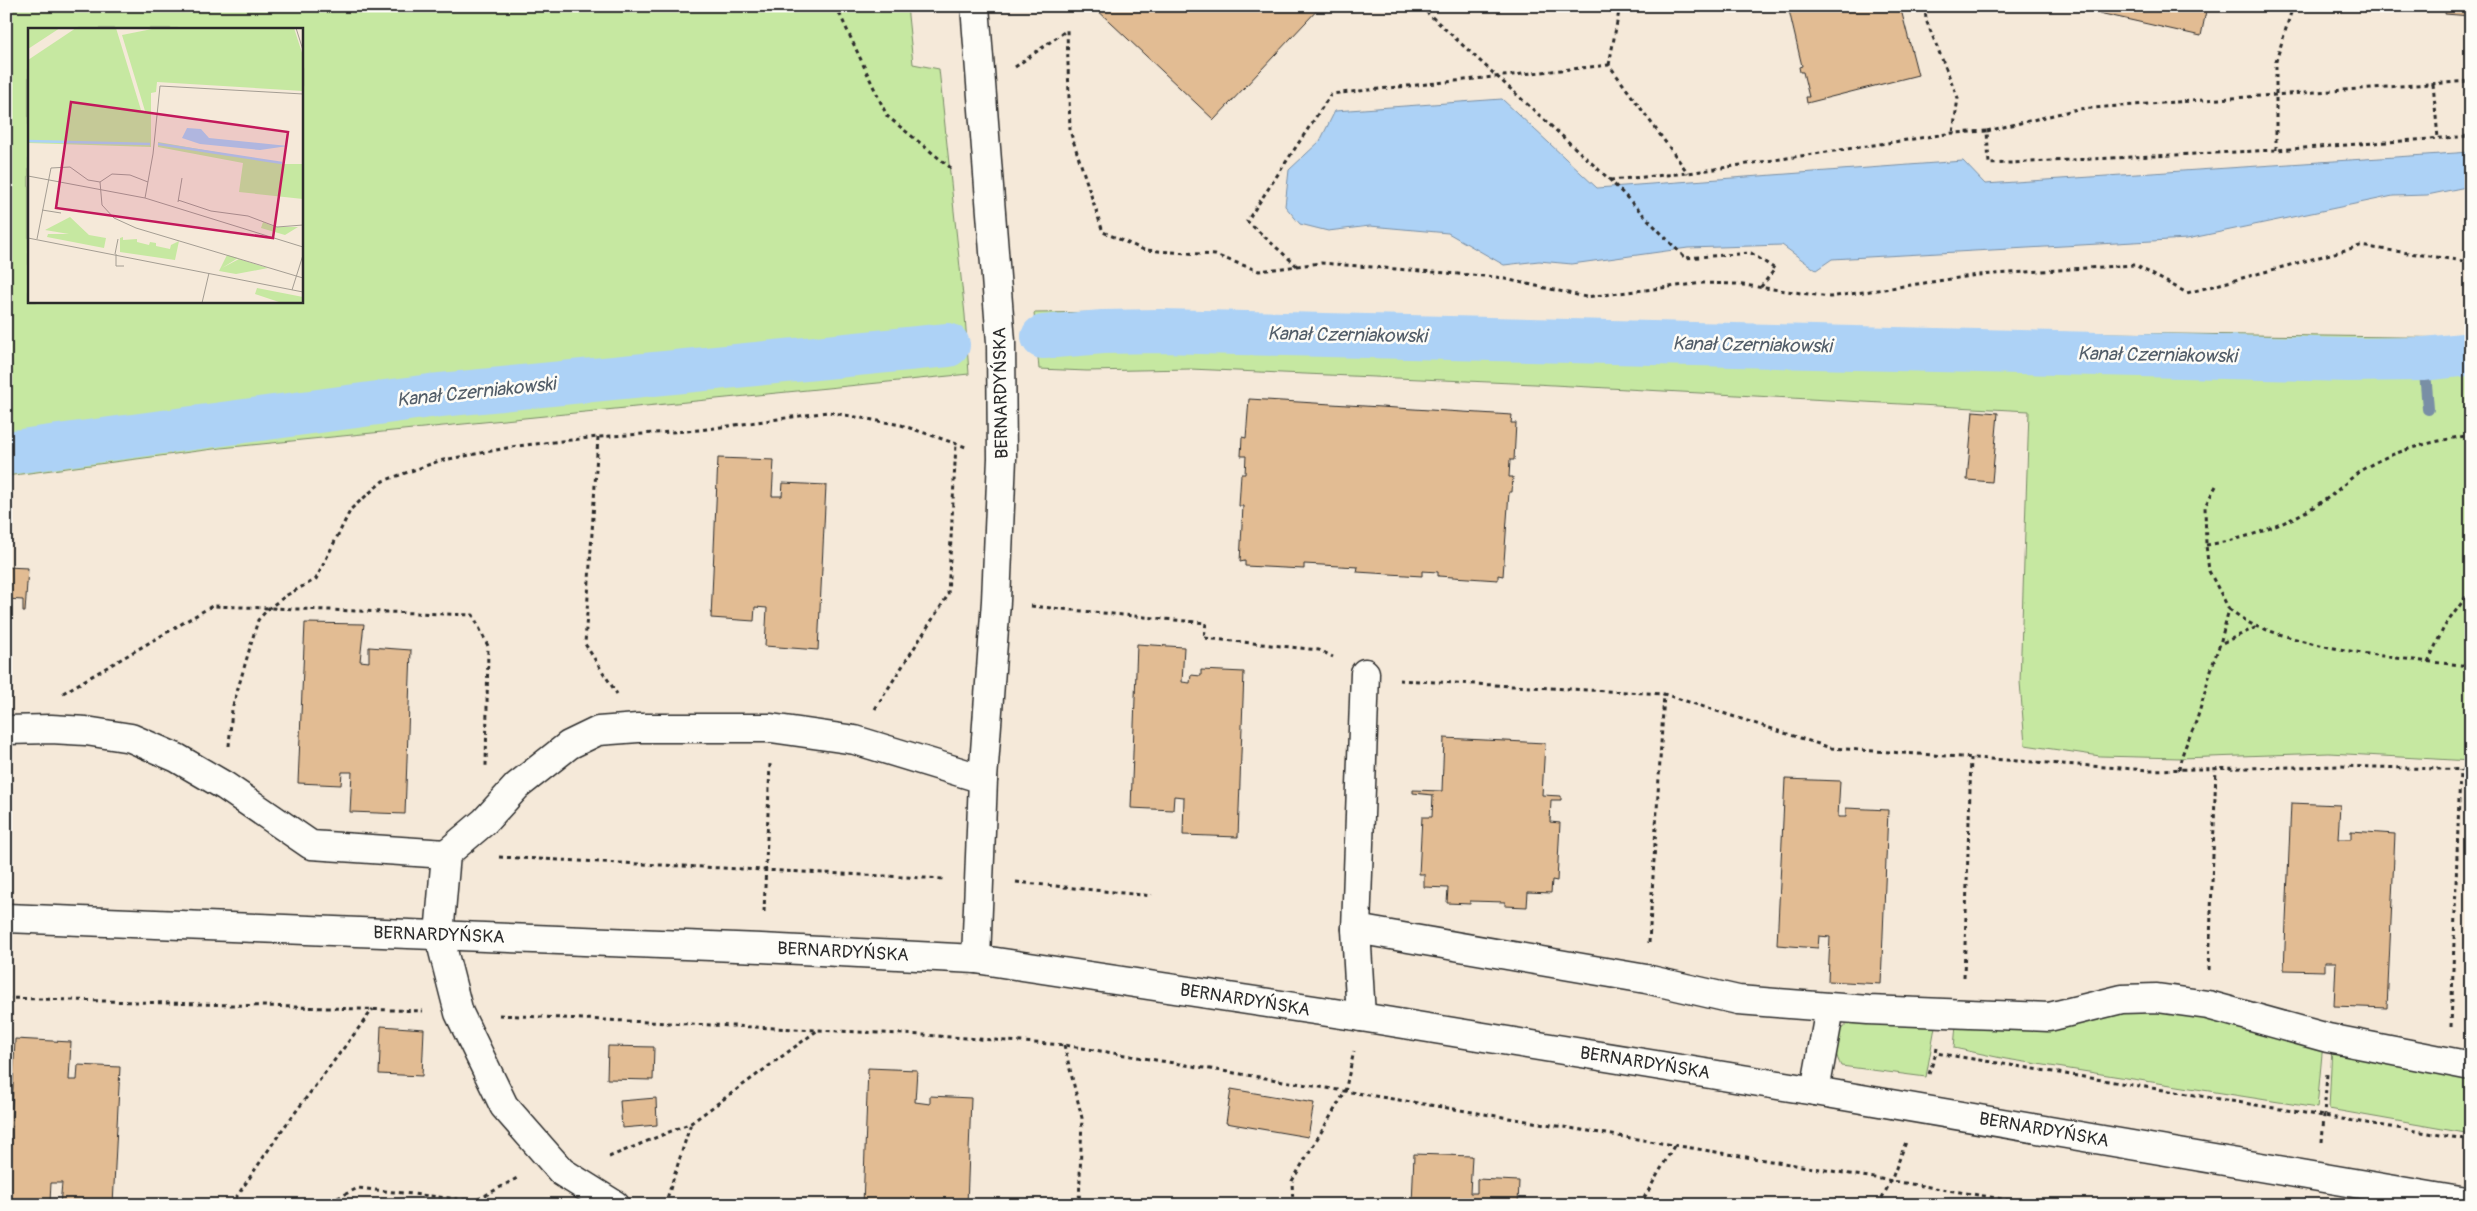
<svg xmlns="http://www.w3.org/2000/svg" width="2477" height="1211" viewBox="0 0 2477 1211" font-family="Pangolin,sans-serif">
<style>
.green{fill:#c6e8a1;stroke:#788a66;fill-rule:evenodd}
.water{fill:#add2f6;stroke:#798fa5}
.lines{fill:none;stroke-linecap:round;stroke-linejoin:round}
.stream{stroke:#798fa5;stroke-width:12}
.canal{stroke:#add2f6;stroke-width:44}
.building{fill:#e2bc93;stroke:#2b2b2b}
.minor-casing{stroke:#2b2b2b;stroke-width:31}
.path{stroke:#2b2b2b;stroke-width:3;stroke-dasharray:4 4;stroke-linecap:butt}
.minor{stroke:#fdfcf7;stroke-width:28}
.labels{text-anchor:middle;dominant-baseline:central;stroke-width:5;stroke-linejoin:round;paint-order:stroke}
.street-label{font-size:18px;fill:#2b2b2b;stroke:#fdfcf7}
.water-label{font-size:19px;font-style:italic;fill:#525d68;stroke:#fdfcf7}
.inset-river{fill:none;stroke:#add2f6;stroke-width:2.5}
.inset-road{fill:none;stroke:#a49d93;stroke-width:1}
.view{fill:#c2185b;fill-opacity:0.15;stroke:#c2185b;stroke-width:2.5}
.inset-edge{fill:none;stroke:#2b2b2b;stroke-width:2.5}
</style>
<rect width="100%" height="100%" fill="#f5e9d9"/>
<filter id="ink" filterUnits="userSpaceOnUse"><feTurbulence type="fractalNoise" baseFrequency=".02" numOctaves="2"/><feDisplacementMap in="SourceGraphic" scale="10" xChannelSelector="R" yChannelSelector="G"/><feConvolveMatrix kernelMatrix="1 2 1 2 8 2 1 2 1" color-interpolation-filters="sRGB"/></filter>
<g filter="url(#ink)">
<g class="green">
<path d="M 6,6 L 907,6 L 913,64 L 939,69 L 965,315 L 969,374 L 221,448 L 6,476 L 6,436 L 444,380 L 6,435 ZM 29,29 L 301,29 L 301,301 L 29,301 Z"/>
<path d="M 1111,312 L 2033,332 L 2471,338 L 2471,761 L 2329,753 L 2180,758 L 2100,756 L 2025,745 L 2020,682 L 2029,411 L 1535,384 L 1190,369 L 1087,371 L 1039,369 L 1034,313 Z"/>
<path d="M 2160,1005 L 2323,1043 L 2317,1108 L 2006,1059 L 1954,1048 L 1956,1024 Z"/>
<path d="M 1852,1020 L 1935,1027 L 1926,1077 L 1841,1066 C 1831,1046 1833,1033 1852,1020 Z"/>
<path d="M 2332,1046 L 2471,1077 L 2471,1134 L 2329,1109 Z"/>
</g>
<path class="water" d="M 1502,99 L 1597,188 L 1963,161 L 1985,184 L 2471,152 L 2471,186 L 2427,195 L 2393,196 L 2187,239 L 1832,259 L 1816,270 L 1782,245 L 1688,248 L 1572,264 L 1539,261 L 1504,265 L 1448,233 L 1370,226 L 1328,231 L 1300,224 L 1285,206 L 1289,170 L 1320,141 L 1335,111 Z"/>
<g class="lines">
<path class="stream" d="M 2424,359 L 2428,409"/>
<g class="canal">
<path d="M 1043,337 L 1103,332 L 1160,331 L 2348,360 L 2424,359 L 2461,355"/>
<path d="M 6,453 L 430,396 L 948,345"/>
</g>
</g>
<g class="building">
<path d="M 1093,6 L 1321,6 L 1214,120 Z"/>
<path d="M 1788,6 L 1900,6 L 1918,75 L 1807,103 L 1806,97 L 1809,97 L 1803,72 L 1800,72 L 1799,67 L 1802,66 Z"/>
<path d="M 2068,6 L 2207,6 L 2201,36 Z"/>
<path d="M 2450,6 L 2471,6 L 2471,16 L 2445,14 L 2446,9 L 2449,9 Z"/>
<path d="M 1249,399 L 1512,415 L 1511,423 L 1516,423 L 1514,460 L 1510,460 L 1509,477 L 1513,477 L 1512,492 L 1509,492 L 1503,576 L 1498,575 L 1498,580 L 1438,576 L 1438,572 L 1422,571 L 1422,576 L 1357,572 L 1358,567 L 1304,564 L 1304,569 L 1245,566 L 1245,561 L 1240,562 L 1243,506 L 1239,506 L 1241,474 L 1245,474 L 1246,456 L 1241,456 L 1242,437 L 1246,438 Z"/>
<path d="M 1973,411 L 1998,413 L 1992,482 L 1967,480 Z"/>
<path d="M 718,458 L 774,460 L 772,496 L 782,496 L 783,483 L 826,485 L 818,650 L 765,646 L 767,608 L 755,607 L 754,621 L 711,618 Z"/>
<path d="M 6,567 L 28,568 L 25,612 L 23,612 L 23,600 L 6,599 Z"/>
<path d="M 305,623 L 364,624 L 360,661 L 369,662 L 369,647 L 411,650 L 405,814 L 350,812 L 352,772 L 342,772 L 341,785 L 298,783 Z"/>
<path d="M 1137,644 L 1184,647 L 1182,682 L 1190,683 L 1191,675 L 1201,676 L 1201,670 L 1244,672 L 1238,837 L 1183,835 L 1184,797 L 1174,796 L 1173,810 L 1131,808 Z"/>
<path d="M 1444,738 L 1545,743 L 1542,795 L 1561,796 L 1561,800 L 1551,800 L 1550,822 L 1560,823 L 1557,881 L 1552,880 L 1551,893 L 1528,892 L 1527,907 L 1505,906 L 1505,902 L 1470,901 L 1470,904 L 1447,903 L 1448,888 L 1424,887 L 1424,874 L 1419,874 L 1422,817 L 1432,817 L 1433,795 L 1413,793 L 1413,790 L 1442,791 Z"/>
<path d="M 1785,779 L 1840,781 L 1838,817 L 1846,817 L 1846,808 L 1888,810 L 1881,984 L 1828,981 L 1830,937 L 1819,936 L 1818,948 L 1777,945 Z"/>
<path d="M 2291,803 L 2340,805 L 2338,839 L 2351,839 L 2351,831 L 2395,834 L 2387,1008 L 2334,1006 L 2336,962 L 2325,962 L 2325,971 L 2284,970 Z"/>
<path d="M 381,1026 L 424,1029 L 422,1076 L 379,1074 Z"/>
<path d="M 15,1039 L 71,1042 L 69,1080 L 77,1080 L 78,1065 L 120,1067 L 113,1205 L 60,1205 L 62,1183 L 51,1183 L 50,1202 L 8,1201 Z"/>
<path d="M 608,1046 L 654,1047 L 653,1080 L 607,1079 Z"/>
<path d="M 868,1068 L 917,1070 L 915,1102 L 930,1104 L 930,1096 L 971,1098 L 967,1205 L 863,1205 Z"/>
<path d="M 1231,1089 L 1314,1103 L 1308,1137 L 1226,1123 Z"/>
<path d="M 656,1098 L 657,1125 L 622,1128 L 620,1101 Z"/>
<path d="M 1414,1154 L 1472,1156 L 1470,1193 L 1477,1193 L 1477,1179 L 1519,1181 L 1518,1205 L 1412,1205 Z"/>
</g>
<g class="lines">
<defs>
<g id="minor">
<path d="M 975,6 L 1001,342 L 1002,458 L 996,601 L 983,779 L 976,959"/>
<path d="M 6,730 L 51,729 L 86,731 L 131,738 L 177,758 L 225,786 L 311,845 L 446,854"/>
<path d="M 6,918 L 761,948 L 976,959 L 1361,1017 L 1815,1091 L 2471,1203"/>
<path d="M 1356,929 L 1646,979 L 1738,1000 L 1868,1010 L 2049,1017 L 2122,999 L 2157,998 L 2208,1005 L 2328,1038 L 2471,1066"/>
<path d="M 1361,1017 L 1356,929 L 1365,673"/>
<path d="M 1815,1091 L 1830,1008"/>
<path d="M 615,1205 L 562,1172 L 504,1106 L 459,1013 L 439,935 L 446,854 L 485,821 L 517,786 L 569,745 L 598,731 L 638,728 L 771,728 L 855,740 L 983,779"/>
</g>
</defs>
<use href="#minor" class="minor-casing"/>
<g class="path">
<path d="M 836,6 L 887,116 L 951,168"/>
<path d="M 1420,6 L 1610,180 L 1685,258 L 1751,253 L 1775,269 L 1760,288"/>
<path d="M 1925,6 L 1926,20 L 1958,98 L 1953,133"/>
<path d="M 1609,65 L 1620,6"/>
<path d="M 1015,67 L 1067,30 L 1070,131 L 1103,232 L 1144,250 L 1215,255 L 1259,271 L 1321,263 L 1496,277 L 1586,297 L 1703,283 L 1736,284 L 1830,297 L 1978,275 L 2135,265 L 2187,293 L 2360,246 L 2471,262"/>
<path d="M 2433,84 L 2438,138"/>
<path d="M 1987,131 L 2078,109 L 2471,81"/>
<path d="M 2276,150 L 2276,61 L 2293,6"/>
<path d="M 1610,180 L 1688,173 L 1953,133 L 1987,131 L 1989,164 L 2276,150 L 2471,136"/>
<path d="M 1297,266 L 1247,221 L 1331,94 L 1609,65 L 1688,173"/>
<path d="M 598,437 L 585,644 L 617,694"/>
<path d="M 2216,486 L 2205,506 L 2206,545 L 2209,571 L 2229,609 L 2220,644"/>
<path d="M 2206,545 C 2248,539 2288,524 2323,501 C 2338,492 2350,477 2365,468 C 2397,449 2435,441 2471,435"/>
<path d="M 1031,606 L 1206,623 L 1204,638 L 1319,650 L 1333,657"/>
<path d="M 2229,609 C 2238,615 2248,624 2259,627 C 2325,652 2401,659 2471,666"/>
<path d="M 2428,662 L 2444,627 L 2471,590"/>
<path d="M 1399,680 L 1664,694 L 1831,748 L 2149,770 L 2341,766 L 2471,770"/>
<path d="M 63,693 L 212,606 L 473,615 L 488,646 L 486,766"/>
<path d="M 875,709 L 948,595 L 956,444"/>
<path d="M 229,746 L 232,709 L 258,620 L 269,608 L 287,595 L 316,579 L 351,509 L 383,481 L 439,461 L 517,446 L 598,437 L 700,430 L 828,412 L 901,425 L 966,447"/>
<path d="M 2179,770 C 2181,751 2191,736 2197,719 C 2205,694 2210,669 2220,644 L 2257,627"/>
<path d="M 499,857 L 945,879"/>
<path d="M 1016,882 L 1152,896"/>
<path d="M 764,912 L 770,764"/>
<path d="M 1649,943 L 1664,694"/>
<path d="M 2209,970 L 2216,768"/>
<path d="M 1964,977 L 1971,758"/>
<path d="M 6,998 L 423,1011"/>
<path d="M 499,1015 L 923,1035 L 1064,1045 L 2039,1205"/>
<path d="M 2451,1027 L 2460,770"/>
<path d="M 1064,1045 L 1082,1118 L 1079,1205"/>
<path d="M 1937,1048 L 1936,1053 L 2471,1140"/>
<path d="M 1929,1074 L 1936,1053"/>
<path d="M 2322,1142 L 2327,1074"/>
<path d="M 609,1157 L 691,1123 L 818,1030"/>
<path d="M 231,1205 L 282,1130 L 373,1009"/>
<path d="M 323,1205 L 358,1188 L 475,1201 L 519,1177"/>
<path d="M 665,1205 L 691,1123"/>
<path d="M 1293,1205 L 1292,1181 L 1345,1092 L 1354,1051"/>
<path d="M 1640,1205 L 1674,1146"/>
<path d="M 1878,1205 L 1891,1181 L 1906,1142"/>
</g>
<use href="#minor" class="minor"/>
</g>
</g>
<g class="labels">
<g class="street-label">
<text transform="translate(1001 393) rotate(-91)">BERNARDYŃSKA</text>
<text transform="translate(439 935) rotate(2)">BERNARDYŃSKA</text>
<text transform="translate(843 952) rotate(3)">BERNARDYŃSKA</text>
<text transform="translate(1245 1000) rotate(9)">BERNARDYŃSKA</text>
<text transform="translate(1645 1063) rotate(9)">BERNARDYŃSKA</text>
<text transform="translate(2044 1130) rotate(10)">BERNARDYŃSKA</text>
</g>
<g class="water-label">
<text transform="translate(1347 335) rotate(1)">Kanał Czerniakowski</text>
<text transform="translate(1752 345) rotate(1)">Kanał Czerniakowski</text>
<text transform="translate(2157 355) rotate(1)">Kanał Czerniakowski</text>
<text transform="translate(476 392) rotate(-6)">Kanał Czerniakowski</text>
</g>
</g>
<g transform="translate(28 28)">
<rect width="275" height="275" fill="#f5e9d9"/>
<path d="M 0,0 L 32,0 L 0,21 ZM 48,0 L 88,0 L 113,82 L 117,83 L 94,7 L 129,0 L 266,0 L 275,28 L 275,63 L 129,54 L 128,64 L 123,65 L 123,119 L 0,115 L 0,32 ZM 130,114 L 256,136 L 275,136 L 275,171 L 211,164 L 215,135 L 130,119 ZM 42,189 L 61,207 L 78,210 L 76,220 L 19,209 L 20,206 L 41,206 L 17,202 ZM 235,194 L 247,199 L 270,199 L 257,207 L 233,200 ZM 95,209 L 95,212 L 109,211 L 109,214 L 121,217 L 122,214 L 128,215 L 128,218 L 142,221 L 143,217 L 151,213 L 147,232 L 92,224 L 92,210 ZM 199,227 L 210,230 L 194,240 L 211,231 L 240,240 L 208,246 L 191,243 ZM 229,260 L 275,269 L 275,275 L 254,275 L 227,266 Z" fill="#c6e8a1"/>
<path d="M 159,100 L 173,101 L 181,110 L 260,118 L 232,122 L 172,116 L 154,110 Z" fill="#add2f6"/>
<path class="inset-river" d="M 0,113 L 122,116M 130,116 L 254,135"/>
<path class="inset-road" d="M 268,0 L 275,22M 0,148 L 117,170 L 275,219M 120,154 L 102,147 L 84,146 L 72,154 L 74,177 L 86,190 L 108,200 L 275,250M 117,170 L 125,126 L 132,58 L 275,66M 150,172 L 183,183 L 220,188 L 249,199 L 275,197M 150,174 L 154,150M 14,182 L 33,185M 0,210 L 275,264M 9,211 L 23,140 L 42,139 L 60,152 L 72,154M 87,226 L 90,211M 88,226 L 88,238 L 96,238M 264,262 L 275,227M 174,275 L 181,245"/>
<path class="view" d="M 43,74 L 260,104 L 245,210 L 28,180 Z"/>
<rect width="275" height="275" class="inset-edge"/>
</g>
<rect width="2477" height="1211" fill="none" stroke="#fdfcf7" stroke-width="25"/>
<rect x="12" y="12" width="2452" height="1186" fill="none" stroke="#2b2b2b" stroke-width="2" filter="url(#ink)"/>
</svg>
